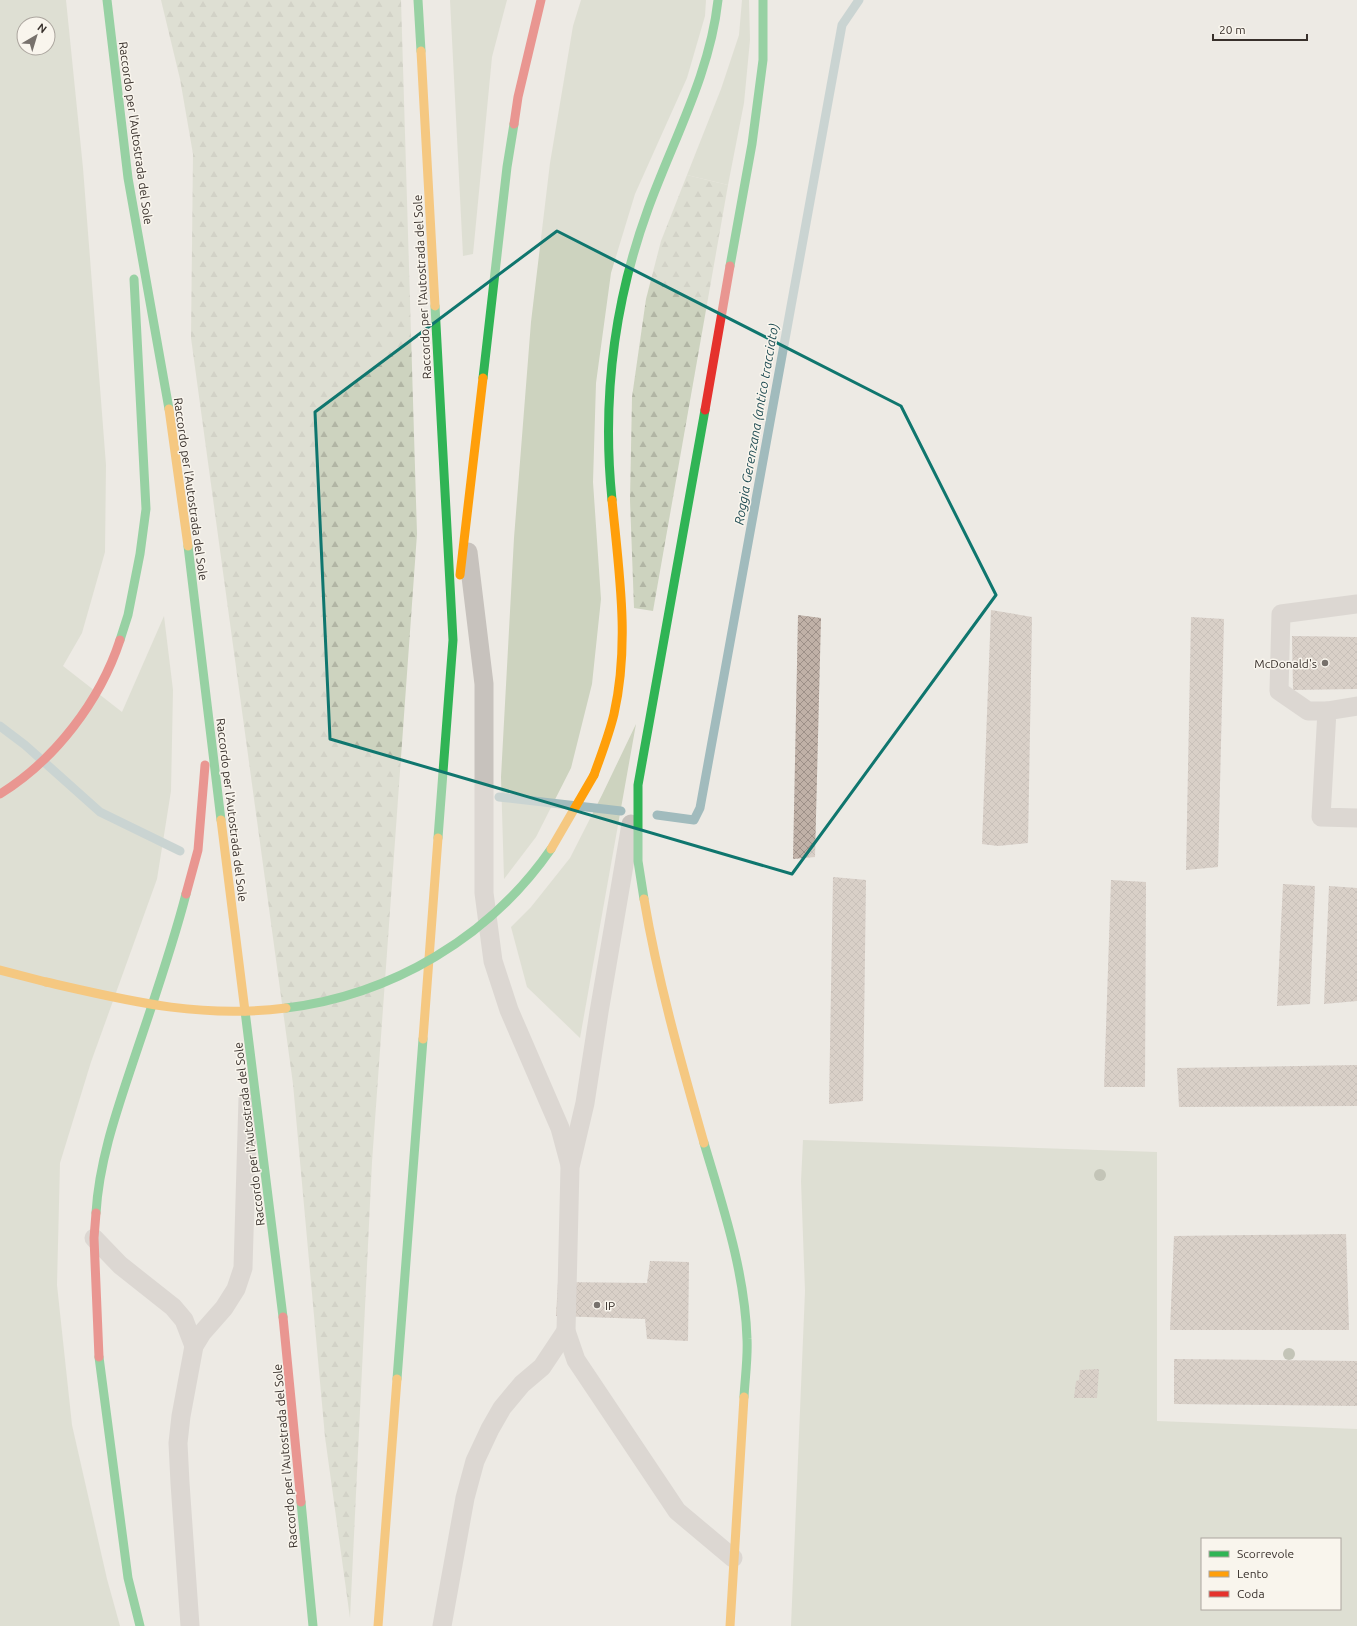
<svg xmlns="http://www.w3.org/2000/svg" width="1357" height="1626" viewBox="0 0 1357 1626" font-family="Ubuntu,sans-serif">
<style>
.green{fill:#cdd3bf;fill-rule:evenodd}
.forest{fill:url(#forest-firs)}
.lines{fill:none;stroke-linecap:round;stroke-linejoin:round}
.stream{stroke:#a1bbbd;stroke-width:9}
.building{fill:url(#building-cross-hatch)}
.lane{stroke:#c7c2bd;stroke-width:19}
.fast{stroke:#30b455;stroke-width:9}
.slow{stroke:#ff9f0a;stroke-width:9}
.jam{stroke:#e5322d;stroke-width:9}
.fast-bridge{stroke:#30b455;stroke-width:9}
.slow-bridge{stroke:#ff9f0a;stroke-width:9}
.tree{fill:#909881}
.marked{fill:none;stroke:#0f766e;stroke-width:3;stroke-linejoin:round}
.poi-dot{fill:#77716c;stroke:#f9f5ed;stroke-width:1.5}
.labels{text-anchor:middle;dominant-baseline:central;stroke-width:3;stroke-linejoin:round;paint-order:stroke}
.street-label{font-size:12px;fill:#38302b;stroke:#f9f5ed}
.poi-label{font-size:12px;fill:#38302b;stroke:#f9f5ed;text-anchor:end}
.water-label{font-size:13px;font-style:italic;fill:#234f56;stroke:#f9f5ed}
</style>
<defs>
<pattern id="forest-firs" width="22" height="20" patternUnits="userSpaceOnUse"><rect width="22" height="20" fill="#cdd3bf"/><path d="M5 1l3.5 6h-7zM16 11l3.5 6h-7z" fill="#b1b5a4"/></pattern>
<pattern id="building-cross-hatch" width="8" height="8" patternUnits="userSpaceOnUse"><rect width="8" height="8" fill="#c0b1a7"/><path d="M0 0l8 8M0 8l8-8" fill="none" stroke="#9d9088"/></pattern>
</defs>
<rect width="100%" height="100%" fill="#edeae4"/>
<g class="green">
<path d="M 0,0 L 66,0 L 83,168 L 106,465 L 105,552 L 82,633 L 63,666 L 122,712 L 164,616 L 173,690 L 171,791 L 157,879 L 91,1062 L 60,1163 L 57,1285 L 72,1425 L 107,1579 L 120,1626 L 0,1626 ZM 24,24 L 48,24 L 48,48 L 24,48 Z"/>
<path d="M 450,0 L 507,0 L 492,57 L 473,254 L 463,256 Z"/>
<path d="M 581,0 L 706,0 L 705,16 L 687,78 L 635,194 L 611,273 L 596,383 L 593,482 L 601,599 L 592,684 L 571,768 L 536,837 L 504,879 L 501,777 L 514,538 L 531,322 L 550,163 L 573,26 Z"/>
<path d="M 742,0 L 749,0 L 750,40 L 744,103 L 728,185 L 687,175 L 721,89 L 739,35 Z"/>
<path d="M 636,724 L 580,1038 L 527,987 L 511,927 L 531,907 L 570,858 L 602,795 Z"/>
<path d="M 803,1140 L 1157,1152 L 1157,1421 L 1357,1429 L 1357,1626 L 791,1626 L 805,1291 L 801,1181 ZM 1202,1539 L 1340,1539 L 1340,1609 L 1202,1609 Z"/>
</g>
<g class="forest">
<path d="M 161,0 L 401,0 L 417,534 L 372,1162 L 350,1618 L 325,1437 L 293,1084 L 191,338 L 193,154 L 180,79 Z"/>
<path d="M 687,175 L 728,185 L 653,611 L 634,608 L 630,500 L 632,397 L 646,299 L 661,241 Z"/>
</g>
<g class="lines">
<g class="stream">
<path d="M 0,726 L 25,745 L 100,812 L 180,851"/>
<path d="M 499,797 L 621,811"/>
<path d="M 657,815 L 694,820 L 700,808 L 842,25 L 859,0"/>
</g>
</g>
<g class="building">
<path d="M 991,610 L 1032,617 L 1028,843 L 998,846 L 982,844 Z"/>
<path d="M 798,615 L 821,618 L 815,857 L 793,859 Z"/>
<path d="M 1191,617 L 1224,619 L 1218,867 L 1186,870 Z"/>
<path d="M 1292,636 L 1357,637 L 1357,689 L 1293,690 Z"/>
<path d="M 833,877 L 866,880 L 863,1101 L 829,1104 Z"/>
<path d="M 1111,880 L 1146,882 L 1145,1087 L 1104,1087 Z"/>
<path d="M 1283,884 L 1315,886 L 1310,1004 L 1277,1006 Z"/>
<path d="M 1329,886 L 1357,888 L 1357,1001 L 1324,1004 Z"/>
<path d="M 1357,1065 L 1357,1106 L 1179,1107 L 1177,1068 Z"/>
<path d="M 1346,1234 L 1349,1330 L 1170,1330 L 1174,1236 Z"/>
<path d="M 650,1261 L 689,1262 L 688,1341 L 647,1339 L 645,1319 L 556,1316 L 558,1282 L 647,1283 Z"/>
<path d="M 1174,1359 L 1357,1361 L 1357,1406 L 1174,1404 Z"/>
<path d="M 1099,1369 L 1097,1398 L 1074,1398 L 1076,1381 L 1079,1380 L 1080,1370 Z"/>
</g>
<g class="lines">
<g class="lane">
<path d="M 468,552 L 484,684 L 484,893 L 493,961 L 509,1010 L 560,1128 L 570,1165"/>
<path d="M 1357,706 L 1327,711 L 1321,817 L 1357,818"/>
<path d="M 1327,711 L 1308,711 L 1279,691 L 1281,614 L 1357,604"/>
<path d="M 631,824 L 599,1012 L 585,1103 L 570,1167 L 566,1331 L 576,1360 L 677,1511 L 733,1558"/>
<path d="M 94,1238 L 120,1265 L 173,1307 L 184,1320 L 194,1346"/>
<path d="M 190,1626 L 180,1483 L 178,1443 L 181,1416 L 194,1346 L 202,1333 L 224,1308 L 236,1289 L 243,1268 L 248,1098"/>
<path d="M 442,1626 L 465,1498 L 475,1461 L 490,1429 L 502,1408 L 522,1384 L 542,1367 L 566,1331"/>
</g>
<g class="fast">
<path d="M 107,0 L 128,178 L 169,409"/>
<path d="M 418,0 L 421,51"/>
<path d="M 730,266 L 752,144 L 763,60 L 763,0"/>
<path d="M 435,306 L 453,640 L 438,838"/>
<path d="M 483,378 L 507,167 L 514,124"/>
<path d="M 612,500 C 602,401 614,302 648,209 C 673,140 710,74 718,0"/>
<path d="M 188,546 L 221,820"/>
<path d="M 120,640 L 128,615 L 140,554 L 146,509 L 134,279"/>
<path d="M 644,899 L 638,861 L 638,785 L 705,410"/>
<path d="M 245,1011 L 283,1317"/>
<path d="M 704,1143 C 723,1207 745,1272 747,1339 C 748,1358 745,1378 744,1397"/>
<path d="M 96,1213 C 99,1162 116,1113 132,1065 C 151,1008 171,952 186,894"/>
<path d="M 99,1357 L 128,1578 L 140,1626"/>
<path d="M 397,1379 L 423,1039"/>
<path d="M 301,1502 L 313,1626"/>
</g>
<g class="slow">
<path d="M 421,51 L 435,306"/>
<path d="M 169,409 L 188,546"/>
<path d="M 460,575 L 483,378"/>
<path d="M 594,775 C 601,755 609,735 614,714 C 630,643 619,572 612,500"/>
<path d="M 221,820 L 245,1011"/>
<path d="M 644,899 C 658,982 681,1062 704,1143"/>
<path d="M 0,970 L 46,982"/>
<path d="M 423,1039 L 438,838"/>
<path d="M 378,1626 L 397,1379"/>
<path d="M 730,1626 L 744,1397"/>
</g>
<g class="jam">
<path d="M 514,124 L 518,97 L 541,0"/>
<path d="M 705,410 L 730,266"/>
<path d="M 0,794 C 55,760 100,701 120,640"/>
<path d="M 186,894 L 198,850 L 205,765"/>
<path d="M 96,1213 L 94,1238 L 99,1357"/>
<path d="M 283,1317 L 301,1502"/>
</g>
<path class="fast-bridge" d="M 286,1008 C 392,995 490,937 551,849"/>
<g class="slow-bridge">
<path d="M 551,849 L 594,775"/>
<path d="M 46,982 C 129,1001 199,1019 286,1008"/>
</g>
</g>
<g class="tree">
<circle cx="1100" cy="1175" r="6"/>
<circle cx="1289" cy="1354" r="6"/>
</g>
<path d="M0 0H1357V1626H0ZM 557,231 L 901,406 L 996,595 L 792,874 L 330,739 L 315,412 Z" fill="#edeae4" fill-opacity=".55" fill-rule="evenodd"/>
<path class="marked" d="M 557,231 L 901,406 L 996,595 L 792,874 L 330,739 L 315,412 Z"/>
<g class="poi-dot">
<circle cx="1325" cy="663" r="4"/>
<circle cx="597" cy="1305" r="4"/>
</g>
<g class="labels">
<g class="street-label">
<text transform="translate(136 133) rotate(82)">Raccordo per l'Autostrada del Sole</text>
<text transform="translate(422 287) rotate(-93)">Raccordo per l'Autostrada del Sole</text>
<text transform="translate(191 489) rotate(82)">Raccordo per l'Autostrada del Sole</text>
<text transform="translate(232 810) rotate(83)">Raccordo per l'Autostrada del Sole</text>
<text transform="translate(249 1134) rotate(-97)">Raccordo per l'Autostrada del Sole</text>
<text transform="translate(285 1456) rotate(-95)">Raccordo per l'Autostrada del Sole</text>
</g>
<g class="poi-label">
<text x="1317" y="663">McDonald's</text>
<text x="605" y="1305" text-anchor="start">IP</text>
</g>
<g class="water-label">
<text transform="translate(756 424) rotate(-80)">Roggia Gerenzana (antico tracciato)</text>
</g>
</g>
<rect x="1201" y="1538" width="140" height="72" fill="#f9f5ed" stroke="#aca69f"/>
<rect x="1209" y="1551" width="20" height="6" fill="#30b455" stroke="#aca69f"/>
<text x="1237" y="1558" font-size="12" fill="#38302b">Scorrevole</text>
<rect x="1209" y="1571" width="20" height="6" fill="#ff9f0a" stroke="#aca69f"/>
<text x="1237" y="1578" font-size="12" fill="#38302b">Lento</text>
<rect x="1209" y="1591" width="20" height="6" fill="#e5322d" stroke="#aca69f"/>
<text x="1237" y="1598" font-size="12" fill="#38302b">Coda</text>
<g transform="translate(36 36) rotate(38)"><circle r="19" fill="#f9f5ed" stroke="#aca69f"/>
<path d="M0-3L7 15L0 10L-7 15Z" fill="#77716c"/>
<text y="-6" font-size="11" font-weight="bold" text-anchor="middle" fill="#38302b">N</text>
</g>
<path d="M1213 34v6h94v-6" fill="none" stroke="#38302b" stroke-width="2"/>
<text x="1219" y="34" font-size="12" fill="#38302b" stroke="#f9f5ed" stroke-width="3" paint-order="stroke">20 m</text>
</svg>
